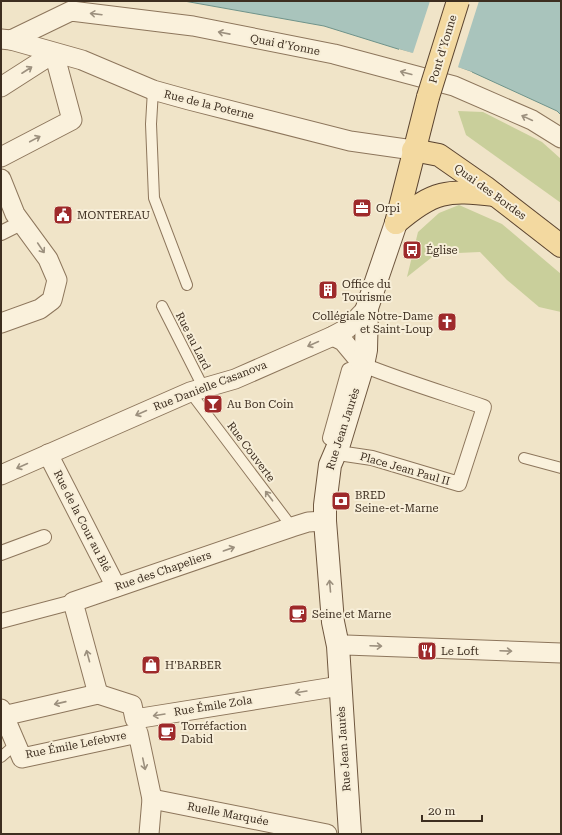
<svg xmlns="http://www.w3.org/2000/svg" width="562" height="835" viewBox="0 0 562 835" font-family="'Roboto Serif',serif">
<style>
.green{fill:#c9cf9b}
.water{fill:#a9c4bc;stroke:#6f938a}
.pier{fill:#f0e4c8}
.lines{fill:none;stroke-linecap:round;stroke-linejoin:round}
.service-casing{stroke:#8d765c;stroke-width:12}
.pedestrian-casing{stroke:#8d765c;stroke-width:16}
.minor-casing{stroke:#8d765c;stroke-width:21}
.secondary-casing{stroke:#6f573f;stroke-width:24}
.primary-casing{stroke:#5b4430;stroke-width:24}
.service{stroke:#faf1dc;stroke-width:10}
.pedestrian{stroke:#faf1dc;stroke-width:14}
.minor{stroke:#faf1dc;stroke-width:19}
.secondary{stroke:#faf1dc;stroke-width:22}
.primary{stroke:#f3d9a0;stroke-width:22}
.primary-bridge-casing{stroke:#5b4430;stroke-width:24;stroke-linecap:butt}
.primary-bridge{stroke:#f3d9a0;stroke-width:22}
.oneway{stroke:#9c907e}
.labels{text-anchor:middle;dominant-baseline:central;stroke-width:4;stroke-linejoin:round;paint-order:stroke}
.street-label{font-size:11px;fill:#3d2e20;stroke:#f7eed8}
.poi-label{font-size:11px;fill:#3d2e20;stroke:#f7eed8;text-anchor:start}
</style>
<rect width="100%" height="100%" fill="#f0e4c8"/>
<g class="green">
<path d="M 458,111 L 483,112 L 542,142 L 561,159 L 561,203 L 466,135 Z"/>
<path d="M 459,205 L 502,224 L 561,274 L 561,312 L 539,307 L 507,280 L 480,252 L 436,254 L 407,277 L 418,232 L 439,213 Z"/>
</g>
<path class="water" d="M 184,1 L 561,1 L 561,115 L 557,111 L 472,72 L 324,26 Z"/>
<path class="pier" d="M 430,1 L 479,1 L 458,67 L 472,72 L 472,74 L 399,51 L 399,49 L 413,53 Z"/>
<g class="lines">
<defs>
<g id="service">
<path d="M 153,90 L 151,124 L 154,198 L 187,285"/>
<path d="M 162,306 L 203,387"/>
<path d="M 190,392 L 292,527"/>
<path d="M 524,458 L 561,468"/>
<path d="M 1,757 L 16,744"/>
</g>
<g id="pedestrian">
<path d="M 1,233 L 21,223"/>
<path d="M 363,365 C 403,381 443,393 484,407 L 459,484 L 372,458 L 345,454 L 339,444 L 330,438 L 349,370 Z"/>
<path d="M 1,553 L 44,537"/>
<path d="M 1,621 L 73,602"/>
</g>
<g id="minor">
<path d="M 1,39 L 11,40 L 71,11 L 193,26 L 334,54 L 454,86 L 532,120 L 561,138"/>
<path d="M 11,40 L 82,60 L 153,90 L 189,100 L 350,141 L 413,150"/>
<path d="M 1,87 L 54,53 L 72,120 L 1,157"/>
<path d="M 1,179 L 15,214 L 48,259 L 57,280 L 52,300 L 40,309 L 1,323"/>
<path d="M 333,336 L 343,341 L 363,365"/>
<path d="M 48,454 L 116,587"/>
<path d="M 1,475 L 190,392 L 235,379 L 333,336 L 348,328 L 367,308"/>
<path d="M 338,646 L 346,645 L 561,653"/>
<path d="M 98,694 L 73,602 L 292,527 L 308,522 L 325,521"/>
<path d="M 98,694 L 132,705 L 135,719 L 340,686"/>
<path d="M 1,709 L 22,758 L 138,733 L 152,799 L 149,834"/>
<path d="M 3,716 L 98,694"/>
<path d="M 152,799 L 327,834"/>
</g>
<path id="secondary" d="M 350,834 L 338,646 L 333,622 L 325,521 L 325,505 L 330,465 L 339,444 L 363,365 L 366,350 L 367,308 L 396,223"/>
<g id="primary">
<path d="M 413,150 L 439,155 L 485,187 L 561,246"/>
<path d="M 396,223 L 428,97"/>
<path d="M 396,223 C 434,190 447,190 495,195"/>
</g>
</defs>
<use href="#service" class="service-casing"/>
<use href="#pedestrian" class="pedestrian-casing"/>
<use href="#minor" class="minor-casing"/>
<use href="#secondary" class="secondary-casing"/>
<use href="#primary" class="primary-casing"/>
<use href="#service" class="service"/>
<use href="#pedestrian" class="pedestrian"/>
<use href="#minor" class="minor"/>
<use href="#secondary" class="secondary"/>
<use href="#primary" class="primary"/>
<defs>
<path id="primary-bridge" d="M 428,97 L 458,1"/>
</defs>
<use href="#primary-bridge" class="primary-bridge-casing"/>
<use href="#primary-bridge" class="primary-bridge"/>
</g>
<defs><path id="oneway-shaft" d="M-6 0H5M1.5-3L5.5 0L1.5 3" fill="none" stroke-width="1.6" stroke-linecap="round" stroke-linejoin="round"/></defs>
<g class="oneway">
<use href="#oneway-shaft" transform="translate(96 14) rotate(-173)"/>
<use href="#oneway-shaft" transform="translate(224 33) rotate(-169)"/>
<use href="#oneway-shaft" transform="translate(27 70) rotate(-33)"/>
<use href="#oneway-shaft" transform="translate(406 73) rotate(-165)"/>
<use href="#oneway-shaft" transform="translate(527 118) rotate(-155)"/>
<use href="#oneway-shaft" transform="translate(35 139) rotate(-28)"/>
<use href="#oneway-shaft" transform="translate(41 248) rotate(56)"/>
<use href="#oneway-shaft" transform="translate(313 344) rotate(156)"/>
<use href="#oneway-shaft" transform="translate(141 413) rotate(156)"/>
<use href="#oneway-shaft" transform="translate(22 466) rotate(156)"/>
<use href="#oneway-shaft" transform="translate(269 496) rotate(-127)"/>
<use href="#oneway-shaft" transform="translate(229 549) rotate(-19)"/>
<use href="#oneway-shaft" transform="translate(330 586) rotate(-95)"/>
<use href="#oneway-shaft" transform="translate(376 646) rotate(2)"/>
<use href="#oneway-shaft" transform="translate(506 651) rotate(2)"/>
<use href="#oneway-shaft" transform="translate(88 656) rotate(-105)"/>
<use href="#oneway-shaft" transform="translate(301 692) rotate(171)"/>
<use href="#oneway-shaft" transform="translate(60 703) rotate(167)"/>
<use href="#oneway-shaft" transform="translate(159 715) rotate(171)"/>
<use href="#oneway-shaft" transform="translate(144 764) rotate(78)"/>
</g>
<defs>
<symbol id="office-square" viewBox="-11 -11 22 22"><rect x="-9" y="-9" width="18" height="18" rx="4" fill="#9e2a2b" stroke="#f7eed8"/><path d="M-6-3h4V-5.5h4V-3h4V5H-6ZM-1-4.5V-3h2v-1.5ZM-6 0V1H6V0Z" fill="#fff"/></symbol>
<symbol id="civic-square" viewBox="-11 -11 22 22"><rect x="-9" y="-9" width="18" height="18" rx="4" fill="#9e2a2b" stroke="#f7eed8"/><path d="M-.6-6.5H3V-4.5H.6V-3L4-1V1h2V6H-6V1h2V-1L-.6-3ZM-1.2 2.5V6h2.4V2.5Z" fill="#fff"/></symbol>
<symbol id="bus-square" viewBox="-11 -11 22 22"><rect x="-9" y="-9" width="18" height="18" rx="4" fill="#9e2a2b" stroke="#f7eed8"/><path d="M-5-6H5V4H4V6H2V4H-2V6H-4V4H-5ZM-3.5-4V0h7V-4ZM-3.5 1.2v1.5H-2V1.2ZM2 1.2v1.5H3.5V1.2Z" fill="#fff"/></symbol>
<symbol id="building-square" viewBox="-11 -11 22 22"><rect x="-9" y="-9" width="18" height="18" rx="4" fill="#9e2a2b" stroke="#f7eed8"/><path d="M-4-6H4V6H1V3H-1V6H-4ZM-2.5-4.3h1.7v1.8h-1.7ZM.8-4.3h1.7v1.8H.8ZM-2.5-1h1.7V.8h-1.7ZM.8-1h1.7V.8H.8Z" fill="#fff"/></symbol>
<symbol id="church-square" viewBox="-11 -11 22 22"><rect x="-9" y="-9" width="18" height="18" rx="4" fill="#9e2a2b" stroke="#f7eed8"/><path d="M-1.2-6h2.4v3.5h3.3v2.4h-3.3V6h-2.4V-.1h-3.3v-2.4h3.3Z" fill="#fff"/></symbol>
<symbol id="bar-square" viewBox="-11 -11 22 22"><rect x="-9" y="-9" width="18" height="18" rx="4" fill="#9e2a2b" stroke="#f7eed8"/><path d="M-6-5H6L.8 .8V4.5H3.5V6h-7V4.5H-.8V.8Z" fill="#fff"/></symbol>
<symbol id="bank-square" viewBox="-11 -11 22 22"><rect x="-9" y="-9" width="18" height="18" rx="4" fill="#9e2a2b" stroke="#f7eed8"/><path d="M-6-4H6V4H-6ZM0-2.3a2.3 2.3 0 1 0 0 4.6a2.3 2.3 0 1 0 0-4.6Z" fill="#fff"/></symbol>
<symbol id="cafe-square" viewBox="-11 -11 22 22"><rect x="-9" y="-9" width="18" height="18" rx="4" fill="#9e2a2b" stroke="#f7eed8"/><path d="M-5.5-4.5H6V0H3Q3 3.5 0 3.5H-2.5Q-5.5 3.5-5.5 0ZM3-3.2v2h1.7v-2ZM-6 4.5H4V6H-6Z" fill="#fff"/></symbol>
<symbol id="restaurant-square" viewBox="-11 -11 22 22"><rect x="-9" y="-9" width="18" height="18" rx="4" fill="#9e2a2b" stroke="#f7eed8"/><path d="M-5-6h1v4h1v-4h1v4h1v-4h1v5L-1.5 .5V6h-2V.5L-5-1ZM5-6V6H3V1.5H1.5Q1.5-4 5-6Z" fill="#fff"/></symbol>
<symbol id="shop-square" viewBox="-11 -11 22 22"><rect x="-9" y="-9" width="18" height="18" rx="4" fill="#9e2a2b" stroke="#f7eed8"/><path d="M-5-2.5h2.3a2.7 3.5 0 0 1 5.4 0H5L5.5 6h-11ZM-1.5-2.5h3a1.5 2.3 0 0 0-3 0Z" fill="#fff"/></symbol>
</defs>
<g fill-rule="evenodd">
<use href="#office-square" x="351" y="197" width="22" height="22"/>
<use href="#civic-square" x="52" y="204" width="22" height="22"/>
<use href="#bus-square" x="401" y="239" width="22" height="22"/>
<use href="#building-square" x="317" y="279" width="22" height="22"/>
<use href="#church-square" x="436" y="311" width="22" height="22"/>
<use href="#bar-square" x="202" y="393" width="22" height="22"/>
<use href="#bank-square" x="330" y="490" width="22" height="22"/>
<use href="#cafe-square" x="287" y="603" width="22" height="22"/>
<use href="#restaurant-square" x="416" y="640" width="22" height="22"/>
<use href="#shop-square" x="140" y="654" width="22" height="22"/>
<use href="#cafe-square" x="156" y="721" width="22" height="22"/>
</g>
<g class="labels">
<g class="street-label">
<text transform="translate(285 45) rotate(11)">Quai d'Yonne</text>
<text transform="translate(443 49) rotate(-73)">Pont d'Yonne</text>
<text transform="translate(209 105) rotate(14)">Rue de la Poterne</text>
<text transform="translate(490 192) rotate(36)">Quai des Bordes</text>
<text transform="translate(193 341) rotate(63)">Rue au Lard</text>
<text transform="translate(210 386) rotate(-21)">Rue Danielle Casanova</text>
<text transform="translate(343 429) rotate(-72)">Rue Jean Jaurès</text>
<text transform="translate(251 452) rotate(53)">Rue Couverte</text>
<text transform="translate(405 469) rotate(16)">Place Jean Paul II</text>
<text transform="translate(82 521) rotate(63)">Rue de la Cour au Blé</text>
<text transform="translate(163 571) rotate(-19)">Rue des Chapeliers</text>
<text transform="translate(213 706) rotate(-9)">Rue Émile Zola</text>
<text transform="translate(76 745) rotate(-11)">Rue Émile Lefebvre</text>
<text transform="translate(344 749) rotate(-94)">Rue Jean Jaurès</text>
<text transform="translate(228 814) rotate(11)">Ruelle Marquée</text>
</g>
<g class="poi-label">
<text x="376" y="208">Orpi</text>
<text x="77" y="215">MONTEREAU</text>
<text x="426" y="250">Église</text>
<text x="342" y="284">Office du<tspan x="342" dy="13">Tourisme</tspan></text>
<text x="433" y="316" text-anchor="end">Collégiale Notre-Dame<tspan x="433" dy="13">et Saint-Loup</tspan></text>
<text x="227" y="404">Au Bon Coin</text>
<text x="355" y="495">BRED<tspan x="355" dy="13">Seine-et-Marne</tspan></text>
<text x="312" y="614">Seine et Marne</text>
<text x="441" y="651">Le Loft</text>
<text x="165" y="665">H'BARBER</text>
<text x="181" y="726">Torréfaction<tspan x="181" dy="13">Dabid</tspan></text>
</g>
</g>
<rect width="562" height="835" fill="none" stroke="#3d2e20" stroke-width="4"/>
<path d="M422 815v6h60v-6" fill="none" stroke="#3d2e20" stroke-width="2"/>
<text x="428" y="815" font-size="12" fill="#3d2e20" stroke="#f7eed8" stroke-width="3" paint-order="stroke">20 m</text>
</svg>
